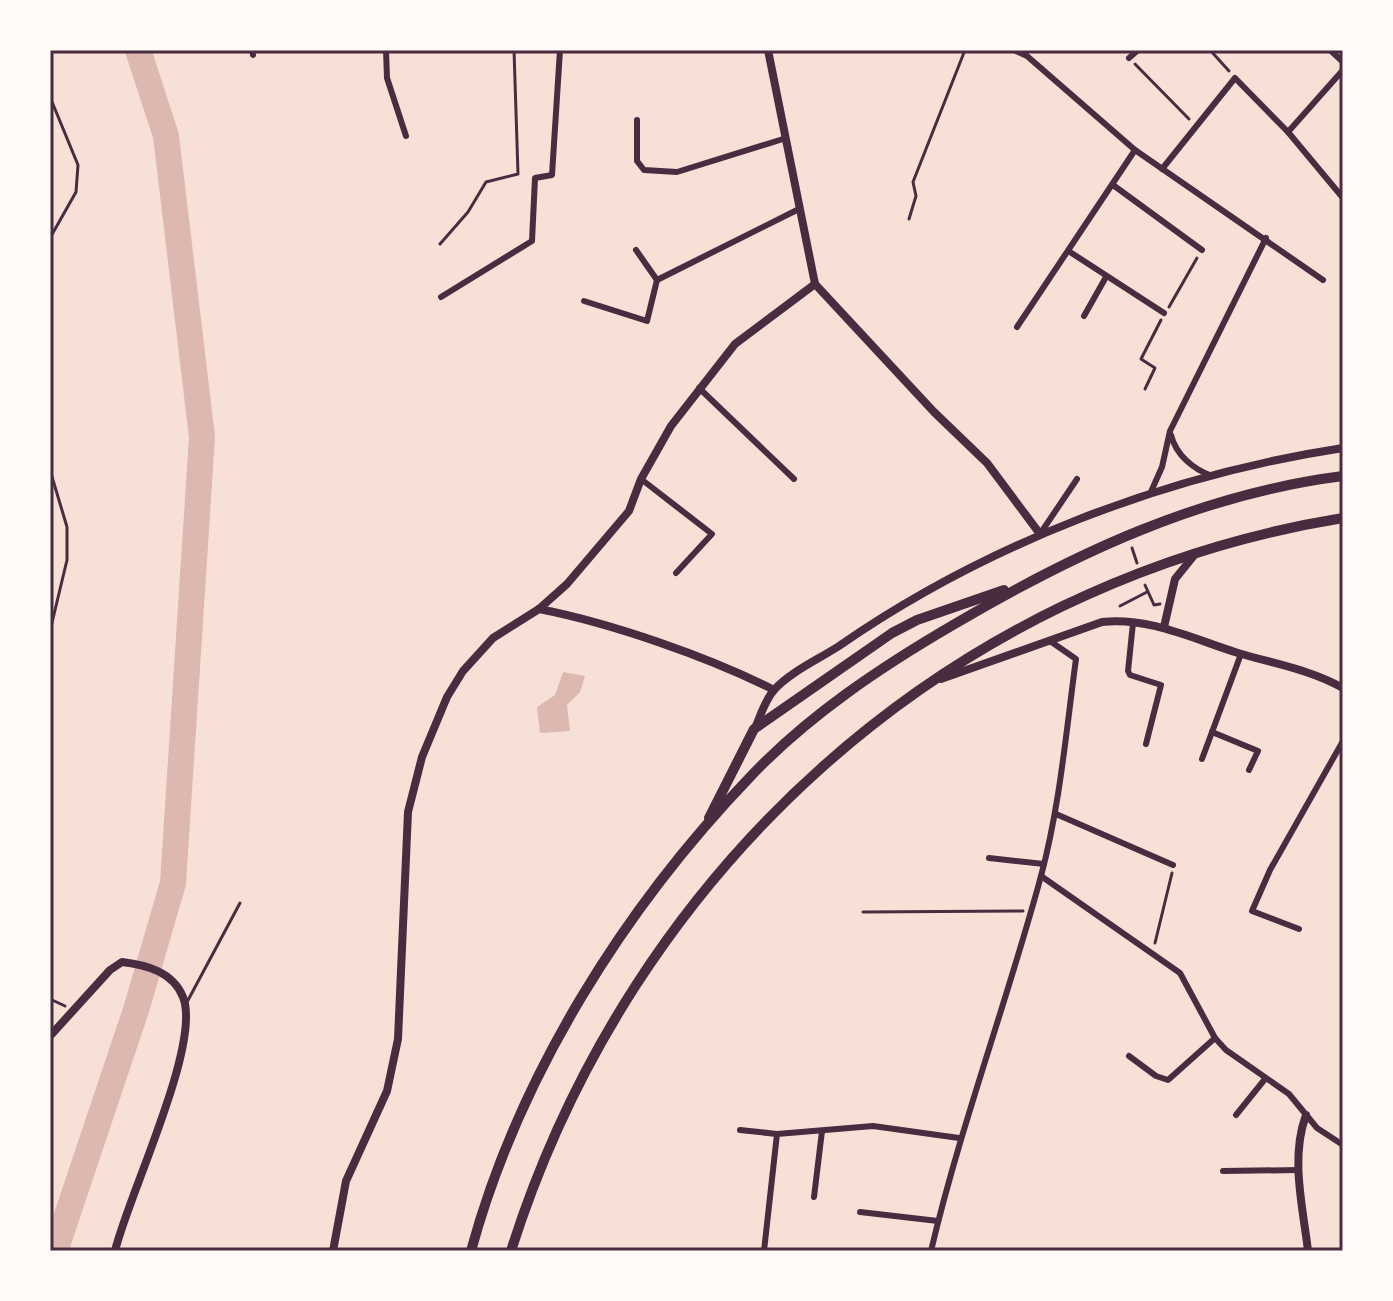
<svg xmlns="http://www.w3.org/2000/svg" width="1393" height="1301" viewBox="0 0 1393 1301" font-family="'Golos Text',sans-serif">
<style>
.water{fill:#dcb8b0}
.lines{fill:none;stroke-linecap:round;stroke-linejoin:round}
.river{stroke:#dcb8b0;stroke-width:26}
.path{stroke:#4a2c40;stroke-width:3}
.service{stroke:#4a2c40;stroke-width:3}
.minor{stroke:#4a2c40;stroke-width:6}
.tertiary{stroke:#4a2c40;stroke-width:8}
.trunk{stroke:#4a2c40;stroke-width:10}
.neatline{fill:none;stroke:#4a2c40;stroke-width:3}
</style>
<rect width="100%" height="100%" fill="#f7e1d7"/>
<path class="water" d="M 563,672 L 585,676 L 580,692 L 567,705 L 570,731 L 540,733 L 537,707 L 555,695 Z"/>
<g class="lines">
<path class="river" d="M 55,1251 L 136,1010 L 173,883 L 202,437 L 166,136 L 138,50"/>
<g class="path">
<path d="M 1210,50 L 1229,71"/>
<path d="M 1135,64 L 1189,119"/>
<path d="M 50,97 L 78,165 L 76,192 L 50,238"/>
<path d="M 909,219 L 916,196 L 913,182 L 965,50"/>
<path d="M 440,244 L 468,212 L 486,182 L 518,174 L 514,50"/>
<path d="M 1169,307 L 1197,258"/>
<path d="M 1145,389 L 1155,368 L 1141,359 L 1161,320"/>
<path d="M 50,470 L 67,527 L 67,560 L 50,631"/>
<path d="M 1132,548 L 1137,563"/>
<path d="M 1145,585 L 1154,605 L 1160,604"/>
<path d="M 1120,606 L 1147,592"/>
<path d="M 863,912 L 1023,911"/>
<path d="M 1155,943 L 1172,873"/>
<path d="M 50,999 L 65,1006"/>
</g>
<path class="service" d="M 186,1004 L 240,903"/>
<g class="minor">
<path d="M 252,50 L 253,55"/>
<path d="M 386,50 L 387,78 L 406,136"/>
<path d="M 1014,50 L 1027,56 L 1135,150 L 1323,280"/>
<path d="M 1330,50 L 1343,62"/>
<path d="M 1129,58 L 1138,50"/>
<path d="M 637,120 L 637,161 L 644,170 L 677,172 L 783,139"/>
<path d="M 1288,132 L 1343,70"/>
<path d="M 1162,169 L 1235,78 L 1288,132 L 1343,198"/>
<path d="M 1113,185 L 1202,250"/>
<path d="M 636,250 L 657,280"/>
<path d="M 1070,252 L 1164,313"/>
<path d="M 441,297 L 532,241 L 535,178 L 552,175 L 560,50"/>
<path d="M 584,301 L 647,321 L 657,280 L 799,209"/>
<path d="M 1084,316 L 1106,277"/>
<path d="M 1017,327 L 1135,150"/>
<path d="M 699,388 L 794,479"/>
<path d="M 1171,435 C 1176,455 1193,469 1212,476"/>
<path d="M 641,479 L 712,534 L 676,573"/>
<path d="M 1150,494 L 1162,467 L 1170,431 L 1266,238"/>
<path d="M 1040,534 L 1077,479"/>
<path d="M 1133,623 L 1128,671 L 1130,675 L 1161,685 L 1146,744"/>
<path d="M 1212,732 L 1258,751 L 1249,770"/>
<path d="M 1202,759 L 1241,654"/>
<path d="M 1056,814 L 1173,865"/>
<path d="M 989,858 L 1044,864"/>
<path d="M 1041,876 L 1180,973 L 1215,1038 L 1226,1050 L 1289,1094 L 1317,1128 L 1343,1145"/>
<path d="M 1299,929 L 1252,911 L 1270,870 L 1343,741"/>
<path d="M 1129,1056 L 1156,1076 L 1168,1080 L 1215,1038"/>
<path d="M 1236,1115 L 1265,1079"/>
<path d="M 740,1130 L 777,1134 L 873,1126 L 959,1138"/>
<path d="M 1223,1171 L 1299,1170"/>
<path d="M 814,1197 L 822,1131"/>
<path d="M 860,1212 L 938,1221"/>
<path d="M 764,1251 L 777,1134"/>
<path d="M 931,1251 C 961,1124 1007,1002 1041,876 C 1060,805 1066,732 1076,659 L 1050,641"/>
</g>
<g class="tertiary">
<path d="M 768,50 L 815,284"/>
<path d="M 815,284 L 934,412 L 987,463 L 1040,534"/>
<path d="M 539,609 C 611,623 709,657 774,690"/>
<path d="M 1164,627 L 1175,579 L 1196,553"/>
<path d="M 941,679 L 1102,622 C 1150,617 1193,639 1238,653 C 1275,664 1308,669 1343,688"/>
<path d="M 755,728 C 760,717 765,700 774,690 C 790,672 819,659 839,646 C 986,544 1166,475 1343,448"/>
<path d="M 50,1036 L 110,970 L 122,962 C 147,965 173,972 183,997 C 202,1044 128,1196 115,1251"/>
<path d="M 1306,1115 C 1290,1158 1303,1207 1308,1251"/>
<path d="M 333,1251 L 346,1181 L 387,1091 L 398,1039 L 408,812 L 422,757 L 447,697 L 463,671 L 493,638 L 539,609 L 567,584 L 629,511 L 641,479 L 671,426 L 735,344 L 815,284"/>
</g>
<g class="trunk">
<path d="M 709,818 L 754,729 L 892,633 L 917,620 L 1004,590"/>
<path d="M 471,1251 C 519,1075 625,907 751,776 C 809,715 881,667 953,625 C 1075,553 1201,494 1343,476"/>
<path d="M 511,1251 C 631,871 947,582 1343,518"/>
</g>
</g>
<rect width="1393" height="1301" fill="none" stroke="#fffaf5" stroke-width="104"/>
<rect x="52" y="52" width="1289" height="1197" class="neatline"/>
</svg>
